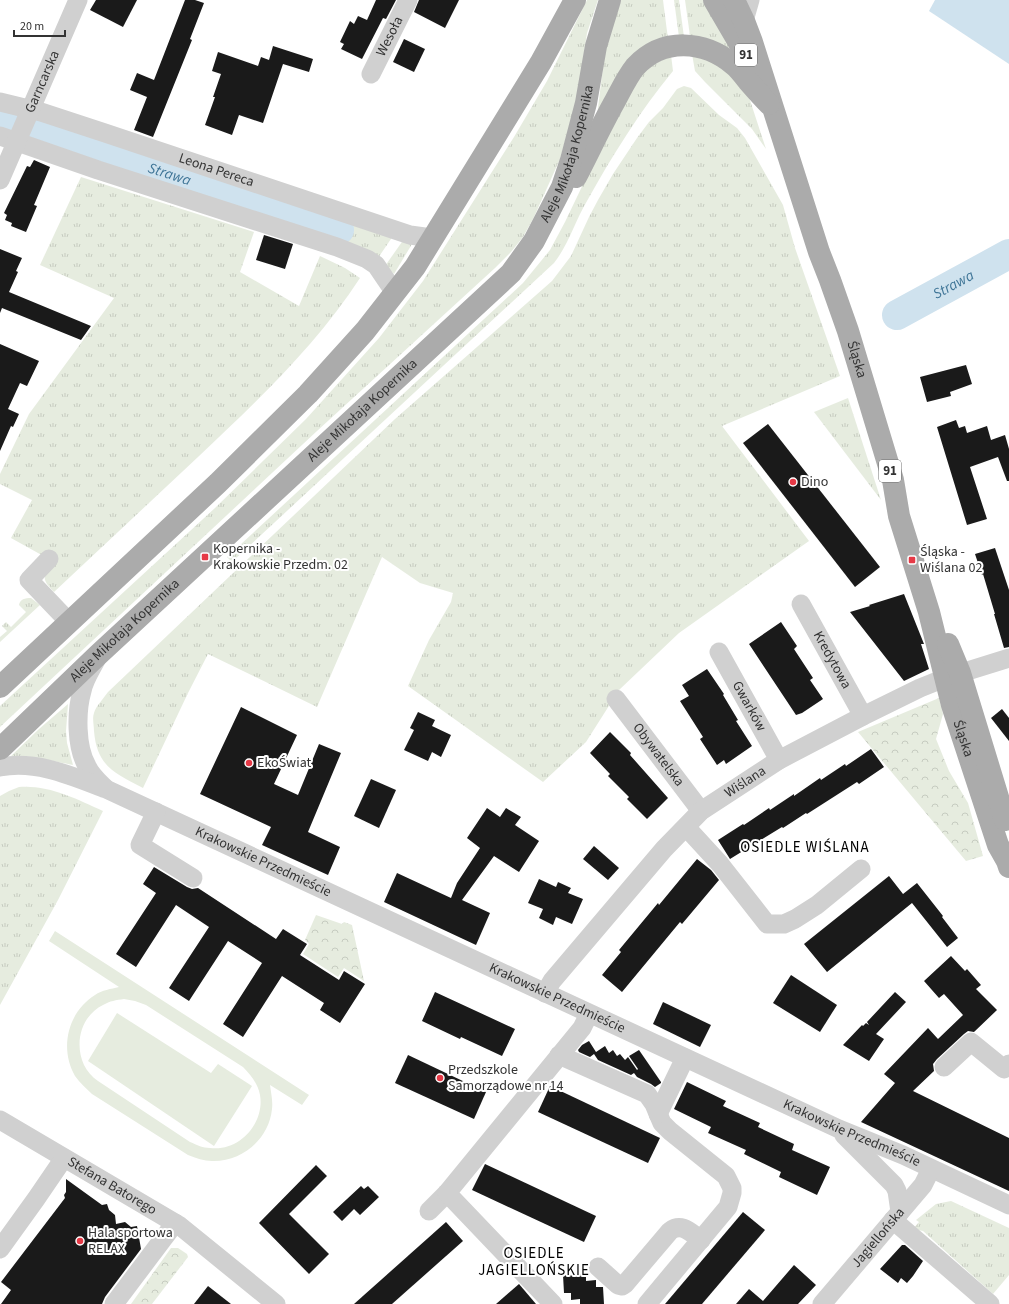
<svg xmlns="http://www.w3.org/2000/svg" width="1009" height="1304" viewBox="0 0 1009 1304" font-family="'Source Sans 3',sans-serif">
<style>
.grass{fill:url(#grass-tufts)}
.forest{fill:url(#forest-crowns)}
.garden{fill:#e6ecdf;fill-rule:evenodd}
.water{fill:#cfe2ee}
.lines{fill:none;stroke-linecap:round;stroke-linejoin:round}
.river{stroke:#cfe2ee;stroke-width:30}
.building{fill:#1a1a1a}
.minor{stroke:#d0d0d0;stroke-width:19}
.major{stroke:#ababab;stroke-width:22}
.poi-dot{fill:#e63946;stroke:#fff;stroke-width:1.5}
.labels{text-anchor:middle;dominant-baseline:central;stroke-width:4;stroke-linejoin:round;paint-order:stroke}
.shield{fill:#fff;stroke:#707070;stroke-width:1}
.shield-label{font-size:13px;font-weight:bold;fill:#333}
.street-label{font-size:14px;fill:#333;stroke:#fff}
.poi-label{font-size:14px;fill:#333;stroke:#fff;text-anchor:start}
.water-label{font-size:15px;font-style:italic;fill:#3f7597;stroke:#fff}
.neighbourhood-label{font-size:15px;letter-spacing:1px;fill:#000;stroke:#fff}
</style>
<defs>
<pattern id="grass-tufts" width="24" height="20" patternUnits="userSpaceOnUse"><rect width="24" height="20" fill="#e6ecdf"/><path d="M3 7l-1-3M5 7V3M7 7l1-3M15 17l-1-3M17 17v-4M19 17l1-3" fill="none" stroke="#c6cbc0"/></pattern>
<pattern id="forest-crowns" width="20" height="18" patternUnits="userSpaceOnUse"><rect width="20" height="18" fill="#e6ecdf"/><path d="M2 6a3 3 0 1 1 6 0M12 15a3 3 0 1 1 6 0" fill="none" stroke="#c6cbc0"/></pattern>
</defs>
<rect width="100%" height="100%" fill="#fff"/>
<g class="grass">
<path d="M 587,0 L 598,0 L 587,33 L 578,94 L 560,159 L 534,217 L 523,237 L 511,252 L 495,268 L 317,431 L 0,727 L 0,706 L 215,508 L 306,419 L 379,338 L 423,281 L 514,137 L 547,81 Z"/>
<path d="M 621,0 L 663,0 L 668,39 L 597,116 L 606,43 Z"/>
<path d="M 674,0 L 679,0 L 684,37 L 679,37 Z"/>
<path d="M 685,0 L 707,0 L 740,52 L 690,36 Z"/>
<path d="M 692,54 L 714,60 L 747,91 L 766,149 L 752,129 L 705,82 L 695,71 Z"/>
<path d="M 671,55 L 673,71 C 640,111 612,156 587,201 C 575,221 569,244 554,263 L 232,562 L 227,557 L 523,283 L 550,250 L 565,222 L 620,107 L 646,69 Z"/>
<path d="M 684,86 L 691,88 L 719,115 L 737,128 L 745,138 L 783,205 L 795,248 L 840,376 L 722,426 L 809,541 L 679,633 L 619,690 L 586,742 L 543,782 L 408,686 L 429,640 L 451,602 L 453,593 L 420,583 L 382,557 L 317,707 L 208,654 L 188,693 L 143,788 C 115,773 97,767 94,731 C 94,725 92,718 94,713 C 96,706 104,698 108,692 L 395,419 L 552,281 L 571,256 L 589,217 L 598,200 L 613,174 L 637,138 L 649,122 L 663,108 L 677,89 Z"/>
<path d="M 43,119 L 393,236 L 378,258 L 34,142 L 37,136 L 73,150 L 282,217 L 336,236 L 341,224 L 83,140 L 41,123 Z"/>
<path d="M 81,177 L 254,232 L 240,272 L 299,306 L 320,256 L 345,268 L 360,278 C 316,346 256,402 198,457 C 150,502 102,547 54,592 C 40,577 43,577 56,563 L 11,538 L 32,500 L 0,484 L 0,474 L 29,414 L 114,298 L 40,265 Z"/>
<path d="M 404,239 L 412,244 L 394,274 L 385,266 Z"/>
<path d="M 848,398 L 881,500 L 814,412 Z"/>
<path d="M 31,598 L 40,605 L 0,642 L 0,637 L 7,631 L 2,626 L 6,622 L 11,627 L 26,612 L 19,605 C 20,599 25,598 31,598 Z"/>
<path d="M 68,704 L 66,731 L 67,743 L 73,765 C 52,761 32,755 11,756 L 39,729 Z"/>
<path d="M 19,787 C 50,785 76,799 103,811 L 58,900 L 0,1005 L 0,796 L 9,791 Z"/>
<path d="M 951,1201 L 1009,1228 L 1009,1275 L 993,1294 L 923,1231 L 913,1229 L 919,1222 L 916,1220 L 936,1204 Z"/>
</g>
<g class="forest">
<path d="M 939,698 L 943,714 L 936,739 L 949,771 L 968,803 L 983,856 L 966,861 L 858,732 Z"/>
<path d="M 316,915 L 342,924 L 344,922 L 352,925 L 364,981 L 344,968 L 338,977 L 303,954 L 309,944 L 305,940 Z"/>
<path d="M 171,1248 L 178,1248 L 187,1254 L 188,1257 L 152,1304 L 131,1304 Z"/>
</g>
<g class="garden">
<path d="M 55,931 L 309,1095 L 302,1105 L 270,1085 C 271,1093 273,1101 272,1109 C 269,1139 242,1162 212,1161 C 204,1161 196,1158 188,1155 L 92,1094 C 86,1088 80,1083 75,1076 C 59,1048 68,1012 95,995 C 102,990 111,989 119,987 L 49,941 ZM 124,999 L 135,1001 L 146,1005 L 243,1067 C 251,1075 258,1084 260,1095 C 265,1123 239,1152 210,1148 C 203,1148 197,1145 190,1142 L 98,1081 C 92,1077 87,1071 84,1065 C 74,1043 81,1016 103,1005 C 110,1001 116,1000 124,999 Z"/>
<path d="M 117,1013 L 211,1073 L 218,1064 L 252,1086 L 214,1146 L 88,1061 Z"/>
</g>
<g class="water">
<path d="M 935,0 L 1009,0 L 1009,64 L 929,11 Z"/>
<path d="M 929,285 L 942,289 L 939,302 L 900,324 L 892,308 Z"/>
</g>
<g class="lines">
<g class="river">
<path id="s1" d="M 0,120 L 283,210 L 339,230"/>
<path id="s2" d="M 897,315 L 1009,254"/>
</g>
</g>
<g class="building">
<path d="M 96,0 L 137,0 L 123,27 L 90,10 Z"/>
<path d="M 185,0 L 195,0 L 204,3 L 190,39 L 192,40 L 153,137 L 134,130 L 147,97 L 130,90 L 137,73 L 154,80 Z"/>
<path d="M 376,0 L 396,0 L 386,19 L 383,18 L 362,59 L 341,49 L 344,44 L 340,42 L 350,21 L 354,24 L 358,16 L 367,20 Z"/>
<path d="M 419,0 L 459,0 L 445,28 L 414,12 Z"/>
<path d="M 404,39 L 425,49 L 414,72 L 393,62 Z"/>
<path d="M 273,46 L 313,59 L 309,72 L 283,64 L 263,123 L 239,115 L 232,135 L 205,125 L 215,97 L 213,97 L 221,74 L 212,71 L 218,52 L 258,66 L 261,57 L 269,60 Z"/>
<path d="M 34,160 L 50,167 L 34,205 L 37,206 L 26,232 L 11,226 L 12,223 L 5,220 L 7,215 L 4,213 L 27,166 L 30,167 Z"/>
<path d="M 264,235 L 293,244 L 285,269 L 256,260 Z"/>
<path d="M 0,249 L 22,258 L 16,271 L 18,272 L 9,292 L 91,326 L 81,340 L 2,308 L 0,313 Z"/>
<path d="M 0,344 L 39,361 L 27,386 L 20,383 L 8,409 L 19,414 L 13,427 L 11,426 L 0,451 Z"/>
<path d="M 966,365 L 972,384 L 950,392 L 951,396 L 927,402 L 920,377 Z"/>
<path d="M 956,420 L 959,428 L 965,426 L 967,433 L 987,426 L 991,440 L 1005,435 L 1009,449 L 1009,481 L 1007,481 L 998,457 L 970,467 L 987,519 L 967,525 L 937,427 Z"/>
<path d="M 768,424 L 880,567 L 855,587 L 743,443 Z"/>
<path d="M 995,548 L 1009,590 L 1009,647 L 1004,648 L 994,614 L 995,614 L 983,574 L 982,575 L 975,554 Z"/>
<path d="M 904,594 L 924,644 L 921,644 L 929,669 L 904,681 L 850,612 L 870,606 L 869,605 Z"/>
<path d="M 781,622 L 797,646 L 794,649 L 813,678 L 810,680 L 823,699 L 802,713 L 796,715 L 749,644 Z"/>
<path d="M 707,669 L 724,694 L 723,695 L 738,720 L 736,721 L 752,746 L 726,764 L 724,760 L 717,765 L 700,739 L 703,737 L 680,701 L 689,696 L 682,685 Z"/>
<path d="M 241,707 L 297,735 L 274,784 L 298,795 L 319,744 L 341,753 L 308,832 L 340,847 L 328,875 L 262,845 L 271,827 L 200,794 Z"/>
<path d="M 1002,709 L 1009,718 L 1009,741 L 991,718 Z"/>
<path d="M 418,712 L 435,720 L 432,726 L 451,735 L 441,757 L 432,752 L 428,761 L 404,750 L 414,730 L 410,728 Z"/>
<path d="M 610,732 L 631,753 L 630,755 L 668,798 L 647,819 L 627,799 L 629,797 L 608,776 L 610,774 L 590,753 Z"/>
<path d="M 871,749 L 884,767 L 859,784 L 857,782 L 807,814 L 806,813 L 783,828 L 782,827 L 730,859 L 718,840 L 743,824 L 744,825 L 769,808 L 770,810 L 794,794 L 794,796 L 820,778 L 821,780 L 845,764 L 846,766 Z"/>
<path d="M 371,779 L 396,790 L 379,828 L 354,816 Z"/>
<path d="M 487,808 L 500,817 L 506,808 L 521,817 L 515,825 L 539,841 L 519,872 L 494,856 L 462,900 L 490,913 L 476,945 L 384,902 L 397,873 L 451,898 L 457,883 L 480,848 L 467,838 Z"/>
<path d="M 594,846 L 619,868 L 608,880 L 583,859 Z"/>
<path d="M 697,859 L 711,870 L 719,880 L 682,924 L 680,922 L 622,992 L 602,975 L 621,952 L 619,950 L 658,903 L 659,905 Z"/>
<path d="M 154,867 L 187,887 L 192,889 L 198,888 L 276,939 L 283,929 L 307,944 L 300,955 L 339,980 L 344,971 L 365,984 L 340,1023 L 320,1010 L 324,1003 L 282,976 L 243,1037 L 223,1024 L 262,963 L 228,941 L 189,1001 L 169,988 L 209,927 L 176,905 L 136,967 L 116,954 L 156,893 L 143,884 Z"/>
<path d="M 889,876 L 903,894 L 917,883 L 943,916 L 942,917 L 958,938 L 947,947 L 912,903 L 827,972 L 804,944 Z"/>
<path d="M 539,879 L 556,887 L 558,882 L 571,888 L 568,893 L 583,899 L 572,924 L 556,917 L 553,925 L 539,918 L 543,909 L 528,903 Z"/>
<path d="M 951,956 L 965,971 L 967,969 L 981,985 L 976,989 L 997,1010 L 974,1032 L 968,1031 L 964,1034 L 937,1059 L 933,1064 L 934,1071 L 913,1091 L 1009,1138 L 1009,1191 L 861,1122 L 895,1083 L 884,1074 L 928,1028 L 938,1039 L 963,1015 L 944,994 L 939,998 L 924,981 Z"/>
<path d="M 791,975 L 837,1005 L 820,1032 L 773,1003 Z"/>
<path d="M 435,992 L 515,1029 L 502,1056 L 461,1037 L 460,1039 L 422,1021 Z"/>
<path d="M 895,992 L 906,1002 L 876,1034 L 884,1039 L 869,1061 L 843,1045 L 862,1025 L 863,1026 L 866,1023 L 869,1025 L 867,1022 Z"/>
<path d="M 663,1002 L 711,1025 L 700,1047 L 653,1024 Z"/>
<path d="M 589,1041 L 596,1052 L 605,1046 L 609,1053 L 613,1050 L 617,1056 L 620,1054 L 625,1060 L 628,1057 L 637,1070 L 638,1069 L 629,1056 L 639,1050 L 661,1082 L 661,1083 L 655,1087 L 651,1084 L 637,1077 L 634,1073 L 631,1075 L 598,1060 L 594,1054 L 590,1057 L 579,1052 L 578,1050 L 582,1045 Z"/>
<path d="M 408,1055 L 486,1092 L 474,1119 L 395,1083 Z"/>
<path d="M 687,1082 L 726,1101 L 723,1106 L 760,1123 L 758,1127 L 794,1144 L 792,1150 L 830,1167 L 817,1195 L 779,1177 L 781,1172 L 744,1154 L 746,1150 L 708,1133 L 711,1127 L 674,1109 Z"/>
<path d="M 550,1086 L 660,1138 L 648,1163 L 538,1112 Z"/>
<path d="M 485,1164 L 596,1216 L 584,1242 L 472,1190 Z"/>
<path d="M 316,1165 L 327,1176 L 289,1214 L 329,1254 L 309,1274 L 259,1223 Z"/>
<path d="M 66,1179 L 102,1205 L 107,1204 L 109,1210 L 115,1215 L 116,1224 L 125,1222 L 131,1227 L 137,1226 L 141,1249 L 105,1297 L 102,1304 L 1,1304 L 11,1290 L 1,1282 L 65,1198 L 64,1195 L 66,1192 Z"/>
<path d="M 361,1186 L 364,1189 L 368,1186 L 379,1197 L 360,1215 L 354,1209 L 342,1221 L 333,1212 Z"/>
<path d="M 743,1212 L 765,1230 L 702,1304 L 665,1304 Z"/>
<path d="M 446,1222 L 463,1241 L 392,1304 L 354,1304 Z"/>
<path d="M 902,1245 L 905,1245 L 923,1261 L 913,1276 L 907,1283 L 901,1278 L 898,1283 L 880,1269 Z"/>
<path d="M 794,1265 L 816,1285 L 798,1304 L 736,1304 L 749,1289 L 763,1301 Z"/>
<path d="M 586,1274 L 586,1281 L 596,1280 L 596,1287 L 603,1287 L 604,1304 L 580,1304 L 580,1299 L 571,1300 L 571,1293 L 564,1293 L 563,1275 Z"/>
<path d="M 519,1284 L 536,1304 L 496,1304 Z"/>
<path d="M 208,1286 L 231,1304 L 194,1304 Z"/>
</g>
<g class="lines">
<g class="minor">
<path d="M 744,21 L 750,0"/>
<path id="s3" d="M 371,74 L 408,0"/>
<path id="s4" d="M 0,102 L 41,112 L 105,133 L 410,235 L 432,238"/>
<path d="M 0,136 L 98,170 L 337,247 L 367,259 L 376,265 L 395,293"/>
<path id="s5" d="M 0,180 L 78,0"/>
<path d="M 49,559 L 29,580 L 69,622"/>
<path id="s6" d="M 801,604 L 863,716"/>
<path id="s7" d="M 719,652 L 779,760"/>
<path d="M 96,660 C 91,670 84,680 82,691 C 76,712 76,747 87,766 C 91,775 98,781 105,788"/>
<path id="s8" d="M 616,699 L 701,811"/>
<path id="s9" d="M 0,767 C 37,760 72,776 106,789 L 839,1129 L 903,1155 L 1009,1205"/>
<path d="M 156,812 L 140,845 L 193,878"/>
<path d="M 686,827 L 720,864 L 767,924 L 784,924 L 795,919 L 817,905 L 861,869"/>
<path id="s10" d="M 545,993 L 552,981 L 664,849 L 701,811 L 779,760 L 863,716 L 920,688 L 945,678 L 1009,658"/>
<path d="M 559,1055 L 647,1094 L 654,1104 L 662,1123 L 670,1131 L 726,1176 L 732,1188 L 732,1193 L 728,1207 L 647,1304"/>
<path d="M 944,1067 L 971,1042 L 1004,1069 L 1009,1064"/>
<path d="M 658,1114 L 685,1058"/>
<path id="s11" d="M 0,1120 L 180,1226 L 276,1304"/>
<path d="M 844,1135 L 894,1185 L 897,1191 L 900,1212"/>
<path d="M 429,1211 L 447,1193"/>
<path d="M 893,1220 L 990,1304"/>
<path d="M 0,1249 L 36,1199 L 64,1158"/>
<path d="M 598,1267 L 618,1285 L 622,1286 L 625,1284 L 670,1231 C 682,1222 691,1233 701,1240"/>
<path d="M 114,1304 L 175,1223"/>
<path d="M 553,1304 L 447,1193 L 582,1028 L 589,1014"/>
<path id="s12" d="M 822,1304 L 923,1185 L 931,1169"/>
</g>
<g class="major">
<path d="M 714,0 L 742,48"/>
<path id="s13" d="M 734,0 L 744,21 L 752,42 L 819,252 L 830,280 L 848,331 L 893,480 L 899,516 L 929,612 L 952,705 L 998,845 L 1007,861 L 1009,867"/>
<path d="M 576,177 C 589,152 601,126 615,101 C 621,90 627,77 635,67 C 663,37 704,40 734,65 C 740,70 744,76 748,81 C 755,89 762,97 769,104"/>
<path d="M 948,644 L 960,673 L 1005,820"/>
<path d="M 0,687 L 218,483 L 308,394 L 365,331 L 415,267 L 541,62 L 575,0"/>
<path id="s14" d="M 0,749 L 99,654 L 511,273 L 534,241 L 562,187 L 571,160 L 586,103 L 596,46 L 610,0"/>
</g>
</g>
<g class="poi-dot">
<circle cx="793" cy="482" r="4"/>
<rect x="201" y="553" width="8" height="8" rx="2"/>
<rect x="908" y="556" width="8" height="8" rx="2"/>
<circle cx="249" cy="763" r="4"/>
<circle cx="440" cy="1078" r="4"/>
<circle cx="80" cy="1241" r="4"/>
</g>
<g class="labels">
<g class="shield">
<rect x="735" y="44" width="22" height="22" rx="3"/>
<rect x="879" y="460" width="22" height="22" rx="3"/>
</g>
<g class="shield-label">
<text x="746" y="55">91</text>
<text x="890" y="471">91</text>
</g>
<g class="street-label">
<text stroke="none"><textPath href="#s3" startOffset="42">Wesoła</textPath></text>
<text stroke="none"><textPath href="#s5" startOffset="107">Garncarska</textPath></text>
<text stroke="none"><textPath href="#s14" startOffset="832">Aleje Mikołaja Kopernika</textPath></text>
<text stroke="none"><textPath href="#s4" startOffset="227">Leona Pereca</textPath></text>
<text stroke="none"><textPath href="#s13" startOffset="380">Śląska</textPath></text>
<text stroke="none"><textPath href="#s14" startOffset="496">Aleje Mikołaja Kopernika</textPath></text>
<text stroke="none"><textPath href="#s14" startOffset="172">Aleje Mikołaja Kopernika</textPath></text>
<text stroke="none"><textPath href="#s6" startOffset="64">Kredytowa</textPath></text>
<text stroke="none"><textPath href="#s7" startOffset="62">Gwarków</textPath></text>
<text stroke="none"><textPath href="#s13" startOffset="774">Śląska</textPath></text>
<text stroke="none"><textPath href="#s8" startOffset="70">Obywatelska</textPath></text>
<text stroke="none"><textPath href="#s10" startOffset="293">Wiślana</textPath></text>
<text stroke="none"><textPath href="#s9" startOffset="283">Krakowskie Przedmieście</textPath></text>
<text stroke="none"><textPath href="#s9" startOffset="607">Krakowskie Przedmieście</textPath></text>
<text stroke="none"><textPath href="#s9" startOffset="931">Krakowskie Przedmieście</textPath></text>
<text stroke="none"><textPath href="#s11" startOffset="130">Stefana Batorego</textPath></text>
<text stroke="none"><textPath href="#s12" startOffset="87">Jagiellońska</textPath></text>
</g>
<g class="poi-label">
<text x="801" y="482">Dino</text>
<text x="213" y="549">Kopernika -<tspan x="213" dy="16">Krakowskie Przedm. 02</tspan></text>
<text x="920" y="552">Śląska -<tspan x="920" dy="16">Wiślana 02</tspan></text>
<text x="257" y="763">EkoŚwiat</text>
<text x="448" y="1070">Przedszkole<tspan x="448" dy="16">Samorządowe nr 14</tspan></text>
<text x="88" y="1233">Hala sportowa<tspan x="88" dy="16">RELAX</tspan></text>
</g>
<g class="water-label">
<text stroke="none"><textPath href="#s1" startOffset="178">Strawa</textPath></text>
<text stroke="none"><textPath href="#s2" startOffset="64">Strawa</textPath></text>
</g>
<g class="neighbourhood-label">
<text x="805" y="847">OSIEDLE WIŚLANA</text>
<text x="534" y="1253">OSIEDLE<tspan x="534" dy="17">JAGIELLOŃSKIE</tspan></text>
</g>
</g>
<path d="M14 30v6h51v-6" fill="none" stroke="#333333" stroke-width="2"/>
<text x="20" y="30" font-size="12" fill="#333333" stroke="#ffffff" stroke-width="3" paint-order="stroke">20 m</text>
</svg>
